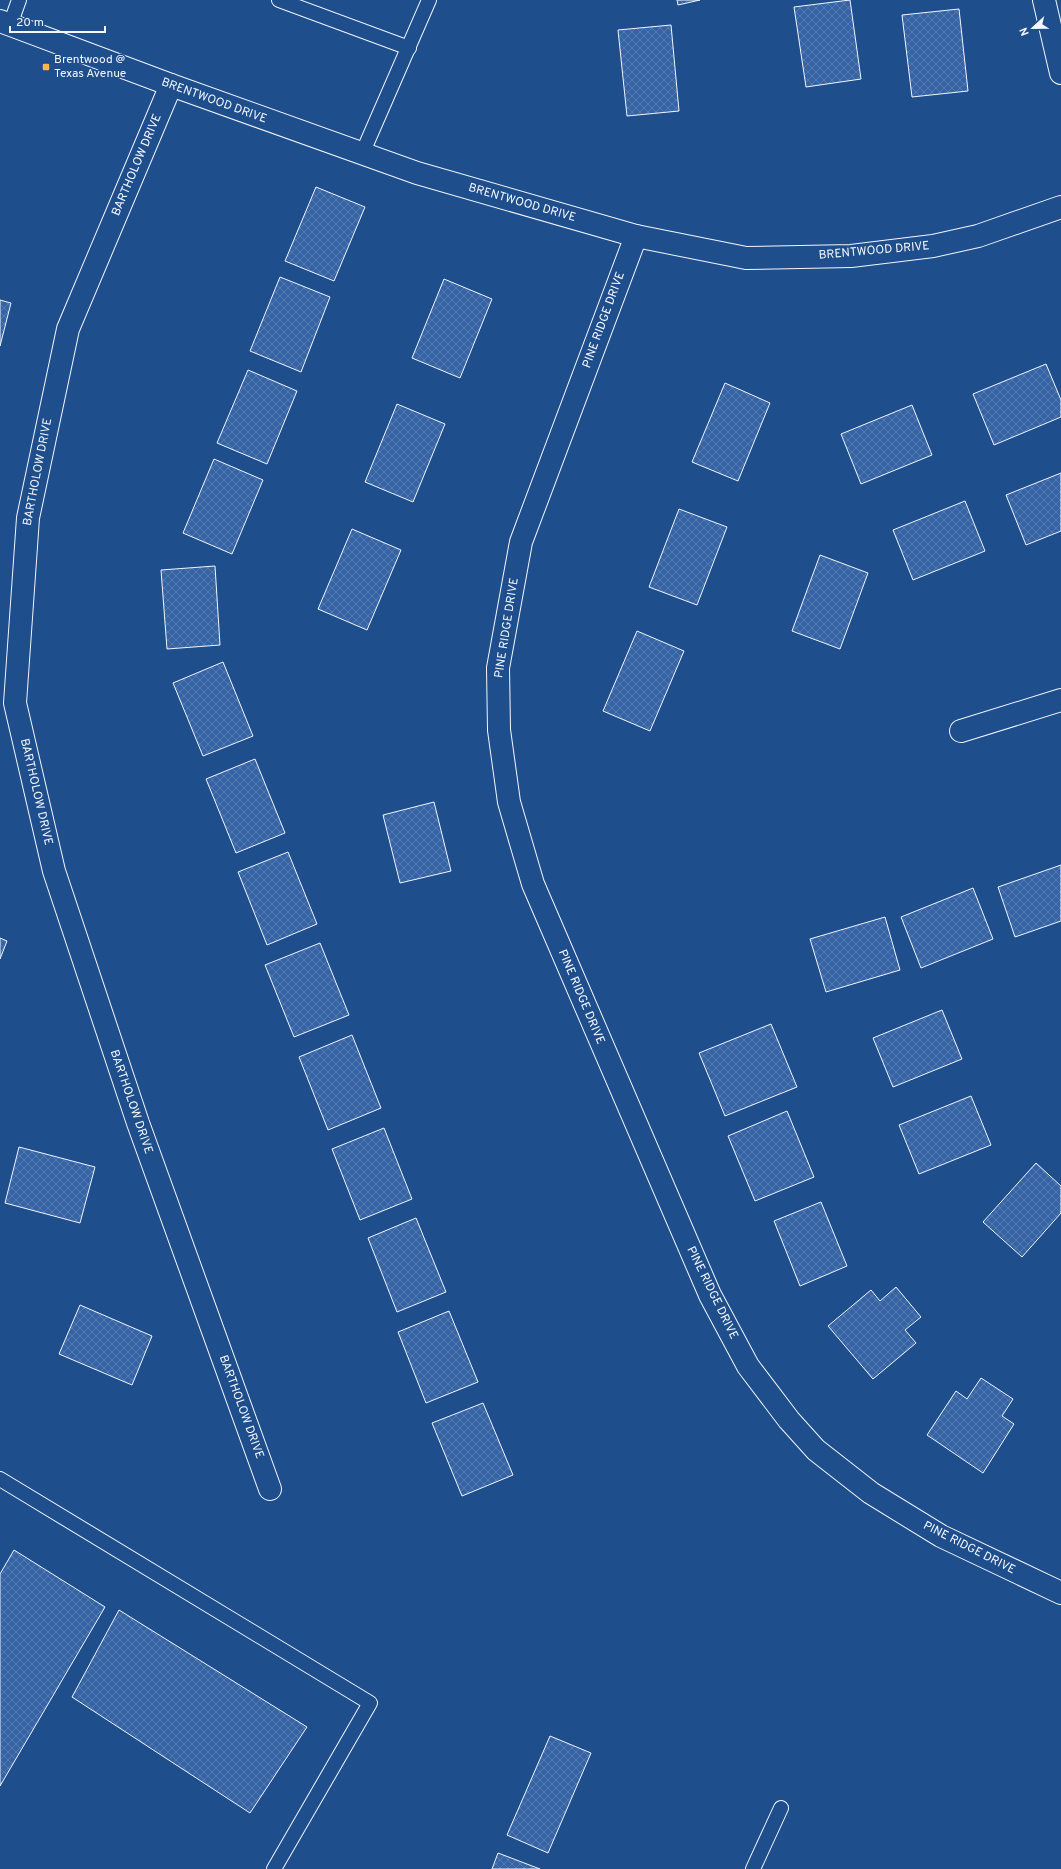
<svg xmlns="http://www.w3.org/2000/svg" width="1061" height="1869" viewBox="0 0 1061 1869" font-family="Overpass,sans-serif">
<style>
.building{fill:url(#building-cross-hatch);stroke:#f2f6ff}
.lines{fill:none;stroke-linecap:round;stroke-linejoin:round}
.lane-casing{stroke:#f2f6ff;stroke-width:16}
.street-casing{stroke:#f2f6ff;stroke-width:24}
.secondary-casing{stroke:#f2f6ff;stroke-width:24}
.lane{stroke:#1f4e8c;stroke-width:14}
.street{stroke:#1f4e8c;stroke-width:22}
.secondary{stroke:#1f4e8c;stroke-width:22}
.poi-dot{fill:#ffb74d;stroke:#1f4e8c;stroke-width:1.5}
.labels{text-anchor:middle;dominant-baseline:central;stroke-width:3;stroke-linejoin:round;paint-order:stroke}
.poi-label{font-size:12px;fill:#f2f6ff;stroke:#1f4e8c;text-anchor:start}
.street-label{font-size:12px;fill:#f2f6ff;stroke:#1f4e8c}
</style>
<defs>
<pattern id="building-cross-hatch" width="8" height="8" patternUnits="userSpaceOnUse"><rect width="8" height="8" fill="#3563a3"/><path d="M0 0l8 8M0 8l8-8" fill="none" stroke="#537ab1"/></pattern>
</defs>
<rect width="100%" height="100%" fill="#1f4e8c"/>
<g class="building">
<path d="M 677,0 L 700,0 L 678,5 Z"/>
<path d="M 850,0 L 861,79 L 806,87 L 794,7 Z"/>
<path d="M 959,9 L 968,91 L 912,97 L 902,15 Z"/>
<path d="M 671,25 L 679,111 L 627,116 L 618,30 Z"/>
<path d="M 316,187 L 365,207 L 334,281 L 285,261 Z"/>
<path d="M 280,277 L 330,297 L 301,372 L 250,351 Z"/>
<path d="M 444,279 L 492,299 L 460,378 L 412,358 Z"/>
<path d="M 0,300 L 11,303 L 0,346 Z"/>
<path d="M 1046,364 L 1061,400 L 1061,417 L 994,445 L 973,394 Z"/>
<path d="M 248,370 L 297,391 L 267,464 L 217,443 Z"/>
<path d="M 725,383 L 770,403 L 738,481 L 692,462 Z"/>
<path d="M 397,404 L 445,424 L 413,502 L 365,482 Z"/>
<path d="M 912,405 L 932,455 L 861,484 L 841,434 Z"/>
<path d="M 214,459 L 263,480 L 232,554 L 183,533 Z"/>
<path d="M 1061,473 L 1061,531 L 1026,545 L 1006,495 Z"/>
<path d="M 965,501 L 985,551 L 913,580 L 893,530 Z"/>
<path d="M 679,509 L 727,527 L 697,605 L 649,587 Z"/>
<path d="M 352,529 L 401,550 L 367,630 L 318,609 Z"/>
<path d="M 820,555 L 868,573 L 840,649 L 792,631 Z"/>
<path d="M 215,566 L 220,645 L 167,649 L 161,570 Z"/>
<path d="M 637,631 L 684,651 L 650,731 L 603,711 Z"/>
<path d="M 223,662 L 253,736 L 203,756 L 173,683 Z"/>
<path d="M 255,759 L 285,833 L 236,853 L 206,779 Z"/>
<path d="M 434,802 L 451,871 L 400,883 L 383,815 Z"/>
<path d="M 288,852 L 317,924 L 267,945 L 238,872 Z"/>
<path d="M 1061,865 L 1061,921 L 1015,937 L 998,887 Z"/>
<path d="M 973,888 L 993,939 L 921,968 L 901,917 Z"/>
<path d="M 885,917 L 900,970 L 826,992 L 810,939 Z"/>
<path d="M 0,938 L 7,941 L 0,959 Z"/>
<path d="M 320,943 L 349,1015 L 294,1037 L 265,965 Z"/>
<path d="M 942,1010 L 962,1059 L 893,1087 L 873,1038 Z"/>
<path d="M 771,1024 L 797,1087 L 725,1116 L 699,1053 Z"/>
<path d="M 352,1035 L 381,1108 L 328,1130 L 299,1057 Z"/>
<path d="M 971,1096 L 991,1145 L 919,1174 L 899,1125 Z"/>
<path d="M 787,1111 L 814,1177 L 755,1201 L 728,1136 Z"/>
<path d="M 384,1128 L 412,1199 L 360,1220 L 332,1149 Z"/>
<path d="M 19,1147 L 95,1167 L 80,1223 L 5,1203 Z"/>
<path d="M 1036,1163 L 1061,1186 L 1061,1213 L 1022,1257 L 983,1222 Z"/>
<path d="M 821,1202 L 847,1266 L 800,1286 L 774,1221 Z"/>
<path d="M 416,1218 L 446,1292 L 397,1312 L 368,1238 Z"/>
<path d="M 896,1287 L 921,1317 L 905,1330 L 916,1343 L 873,1379 L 828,1326 L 871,1290 L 880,1301 Z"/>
<path d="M 80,1305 L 152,1336 L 132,1385 L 59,1354 Z"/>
<path d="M 449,1311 L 478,1382 L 426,1403 L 398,1332 Z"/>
<path d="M 981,1378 L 1013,1399 L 1002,1416 L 1014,1424 L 983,1473 L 927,1435 L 956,1391 L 967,1399 Z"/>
<path d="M 483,1403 L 513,1475 L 462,1496 L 432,1423 Z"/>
<path d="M 14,1550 L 105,1607 L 0,1786 L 0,1574 Z"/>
<path d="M 119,1610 L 307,1727 L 250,1813 L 72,1697 Z"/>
<path d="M 550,1736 L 591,1753 L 548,1853 L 507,1835 Z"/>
<path d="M 498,1853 L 540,1869 L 492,1869 Z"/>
</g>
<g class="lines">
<defs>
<g id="lane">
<path d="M 279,0 L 409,48"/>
<path d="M 10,25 L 19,0"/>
<path d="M 362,154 L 429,0"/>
<path d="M 0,1479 L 370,1703 L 274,1869"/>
<path d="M 753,1869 L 781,1808"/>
</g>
<g id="street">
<path d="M 171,85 L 68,329 L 28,518 L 15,703 L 54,871 L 138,1123 L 270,1489"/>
<path d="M 636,236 L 521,542 L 498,668 L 499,730 L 509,802 L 533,884 L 710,1295 L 748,1366 L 789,1420 L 816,1450 L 871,1493 L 941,1536 L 1061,1593"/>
<path d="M 961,731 L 1061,700"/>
</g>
<g id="secondary">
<path d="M 1044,0 L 1061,73"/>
<path d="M 0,21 L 171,85 L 417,173 L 636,236 L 746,258 L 851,256 L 933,246 L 978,236 L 1061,207"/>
</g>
</defs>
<use href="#lane" class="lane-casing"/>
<use href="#street" class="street-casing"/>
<use href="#secondary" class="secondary-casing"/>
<use href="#lane" class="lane"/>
<use href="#street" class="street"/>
<use href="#secondary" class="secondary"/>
</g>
<rect class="poi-dot" x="42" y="63" width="8" height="8" rx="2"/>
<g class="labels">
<g class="poi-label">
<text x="54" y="60">Brentwood @<tspan x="54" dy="14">Texas Avenue</tspan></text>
</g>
<g class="street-label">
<text transform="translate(214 101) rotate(20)">BRENTWOOD DRIVE</text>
<text transform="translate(137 165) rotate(-67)">BARTHOLOW DRIVE</text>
<text transform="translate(522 203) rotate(16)">BRENTWOOD DRIVE</text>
<text transform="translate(874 251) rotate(-5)">BRENTWOOD DRIVE</text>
<text transform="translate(604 320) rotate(-70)">PINE RIDGE DRIVE</text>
<text transform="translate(38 472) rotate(-79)">BARTHOLOW DRIVE</text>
<text transform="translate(507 628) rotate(-81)">PINE RIDGE DRIVE</text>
<text transform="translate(36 792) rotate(77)">BARTHOLOW DRIVE</text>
<text transform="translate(581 997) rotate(67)">PINE RIDGE DRIVE</text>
<text transform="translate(131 1102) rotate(71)">BARTHOLOW DRIVE</text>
<text transform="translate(712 1293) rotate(64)">PINE RIDGE DRIVE</text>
<text transform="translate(241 1407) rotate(70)">BARTHOLOW DRIVE</text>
<text transform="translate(969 1548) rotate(27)">PINE RIDGE DRIVE</text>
</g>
</g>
<g transform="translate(1033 28) rotate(248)" stroke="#1f4e8c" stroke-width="3" paint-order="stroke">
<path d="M0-3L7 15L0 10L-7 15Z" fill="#f2f6ff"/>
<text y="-6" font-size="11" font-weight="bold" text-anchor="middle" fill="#f2f6ff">N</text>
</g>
<path d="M10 26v6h95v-6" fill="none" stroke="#f2f6ff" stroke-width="2"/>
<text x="16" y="26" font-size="12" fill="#f2f6ff" stroke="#1f4e8c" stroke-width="3" paint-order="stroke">20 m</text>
</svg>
